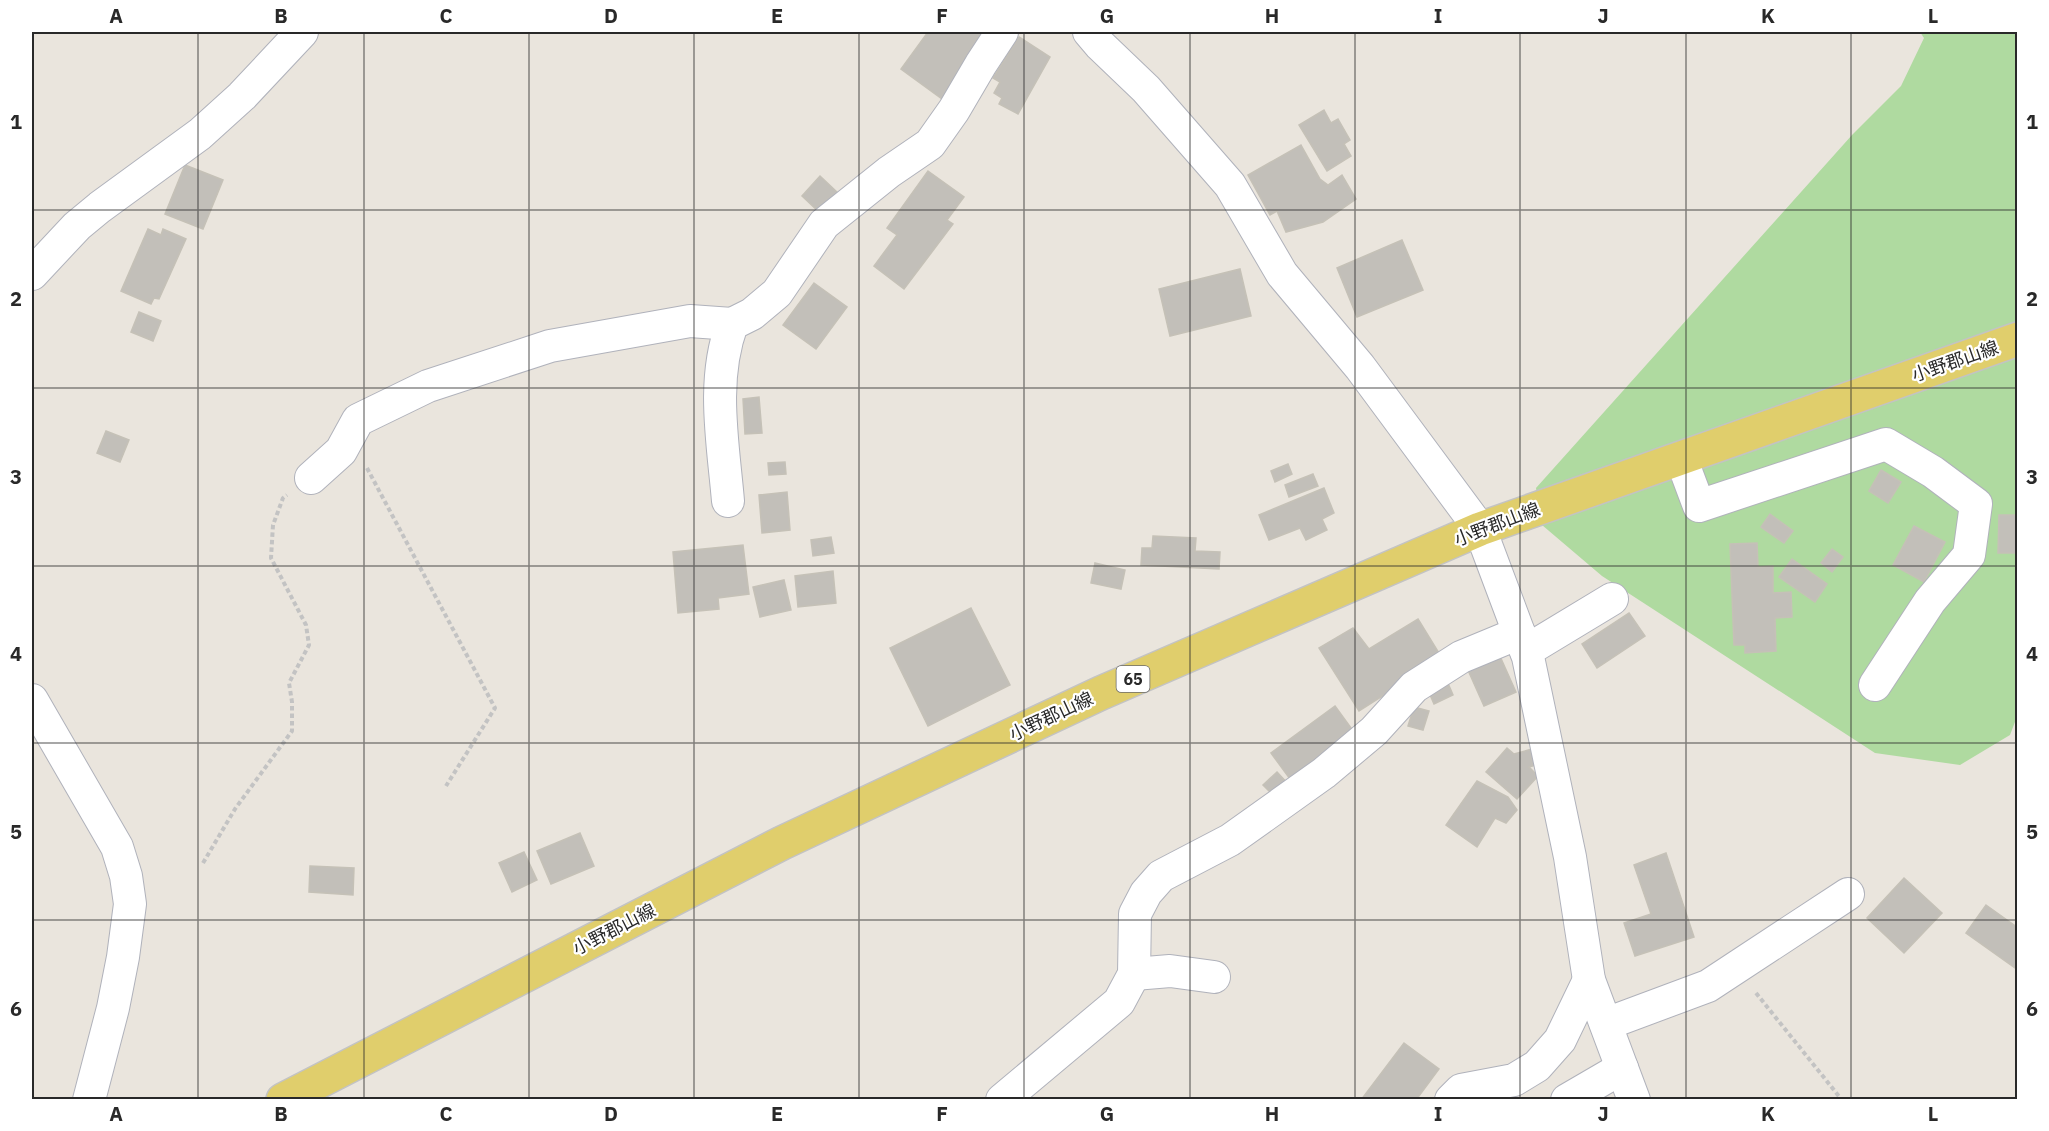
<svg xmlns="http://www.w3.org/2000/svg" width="2049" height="1131" viewBox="0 0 2049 1131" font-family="'IBM Plex Sans','Noto Sans JP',sans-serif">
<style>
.green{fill:#afdaa0}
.building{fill:#c2bfb9;stroke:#c5c1b7;stroke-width:1.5}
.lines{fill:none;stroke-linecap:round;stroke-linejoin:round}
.minor-casing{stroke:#b0b2bb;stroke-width:34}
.major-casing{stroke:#c3c3c3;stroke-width:36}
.path{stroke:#c3c3c3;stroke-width:4;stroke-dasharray:4.5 3;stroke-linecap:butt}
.minor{stroke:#fff;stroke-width:32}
.major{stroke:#e0ce6c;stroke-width:33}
.grid{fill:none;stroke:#292929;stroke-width:1.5;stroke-opacity:0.55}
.labels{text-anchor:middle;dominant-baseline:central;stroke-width:4.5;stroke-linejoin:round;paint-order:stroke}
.shield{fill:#fff;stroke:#696969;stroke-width:1.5}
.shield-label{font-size:16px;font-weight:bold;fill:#292929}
.street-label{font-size:18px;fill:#292929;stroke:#fff}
.neatline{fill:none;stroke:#292929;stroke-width:2}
.grid-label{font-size:20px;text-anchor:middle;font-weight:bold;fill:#292929}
</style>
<rect width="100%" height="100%" fill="#eae5dd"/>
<path class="green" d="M 1920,32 L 2017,32 L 2018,714 L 2010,735 L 1960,765 L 1875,753 L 1602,576 L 1542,525 L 1536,488 L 1852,135 L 1901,86 L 1924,38 Z"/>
<g class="building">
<path d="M 928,32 L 989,32 L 942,99 L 901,69 Z"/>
<path d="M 1019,37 L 1050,57 L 1018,114 L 999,104 L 1002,98 L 994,93 L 1000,82 L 993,78 Z"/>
<path d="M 1324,110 L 1331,123 L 1338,119 L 1350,140 L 1344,144 L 1351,156 L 1327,171 L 1299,125 Z"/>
<path d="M 1301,145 L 1320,179 L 1328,185 L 1342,175 L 1356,199 L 1323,222 L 1286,232 L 1277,211 L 1270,215 L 1248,175 Z"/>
<path d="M 185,165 L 223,180 L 203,229 L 165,214 Z"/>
<path d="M 928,171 L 964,197 L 947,220 L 953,224 L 904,289 L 874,266 L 897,235 L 887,228 Z"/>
<path d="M 820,176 L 838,193 L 820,213 L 802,196 Z"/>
<path d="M 148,229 L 161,235 L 163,229 L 186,239 L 159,299 L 154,298 L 151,304 L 121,291 Z"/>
<path d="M 1402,240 L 1423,290 L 1357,317 L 1337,268 Z"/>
<path d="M 1240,269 L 1251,316 L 1170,336 L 1159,289 Z"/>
<path d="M 814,283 L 847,307 L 816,349 L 783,325 Z"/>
<path d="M 139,312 L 161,321 L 153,341 L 131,332 Z"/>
<path d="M 759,397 L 762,433 L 745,434 L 743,399 Z"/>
<path d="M 106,431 L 129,440 L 120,462 L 97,453 Z"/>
<path d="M 785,462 L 786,474 L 769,475 L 768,463 Z"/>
<path d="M 1288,464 L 1292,474 L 1275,482 L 1271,471 Z"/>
<path d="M 1881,470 L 1901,482 L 1888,503 L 1869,491 Z"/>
<path d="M 1313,474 L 1318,486 L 1289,497 L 1285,485 Z"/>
<path d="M 1324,488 L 1334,513 L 1322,519 L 1327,530 L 1306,540 L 1300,528 L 1269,540 L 1259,515 Z"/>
<path d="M 787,492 L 790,530 L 762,533 L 759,495 Z"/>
<path d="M 1770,514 L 1793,531 L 1784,543 L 1761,527 Z"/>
<path d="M 1999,515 L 2018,515 L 2018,553 L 1998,553 Z"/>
<path d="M 1914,526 L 1945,542 L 1924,582 L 1893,565 Z"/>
<path d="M 1153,536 L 1196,538 L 1195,551 L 1220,552 L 1219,569 L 1141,565 L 1142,548 L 1152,548 Z"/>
<path d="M 831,537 L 834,553 L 813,556 L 811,540 Z"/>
<path d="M 1757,543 L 1758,567 L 1773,566 L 1773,593 L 1791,592 L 1792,617 L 1775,618 L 1776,651 L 1745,653 L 1745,645 L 1734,645 L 1730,544 Z"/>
<path d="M 743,545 L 749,594 L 718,598 L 719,609 L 678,613 L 673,552 Z"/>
<path d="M 1832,549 L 1843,557 L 1832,572 L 1821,563 Z"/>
<path d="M 1792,559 L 1827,584 L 1815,602 L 1779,577 Z"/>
<path d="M 1095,563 L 1125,570 L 1121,589 L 1091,583 Z"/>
<path d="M 833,571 L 836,603 L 798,607 L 795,576 Z"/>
<path d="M 784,580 L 791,610 L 760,617 L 753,587 Z"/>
<path d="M 971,608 L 1010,685 L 928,726 L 890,648 Z"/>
<path d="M 1629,613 L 1645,636 L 1597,668 L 1582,644 Z"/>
<path d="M 1418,619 L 1442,658 L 1359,711 L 1319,648 L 1353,628 L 1369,649 Z"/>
<path d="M 1499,654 L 1516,692 L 1484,706 L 1467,668 Z"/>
<path d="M 1447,681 L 1453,695 L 1434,704 L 1428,690 Z"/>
<path d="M 1335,706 L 1354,732 L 1290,779 L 1271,753 Z"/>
<path d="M 1414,707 L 1429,711 L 1423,730 L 1408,726 Z"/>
<path d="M 1507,748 L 1514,754 L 1532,749 L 1536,765 L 1529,767 L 1538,776 L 1517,799 L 1486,772 Z"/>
<path d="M 1277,772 L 1290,786 L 1276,798 L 1263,785 Z"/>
<path d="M 1477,781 L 1508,797 L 1517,810 L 1506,823 L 1495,818 L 1477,847 L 1446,825 Z"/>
<path d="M 580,833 L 594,866 L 551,884 L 537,851 Z"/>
<path d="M 524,852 L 537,880 L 512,892 L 499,863 Z"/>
<path d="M 1666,853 L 1694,937 L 1635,956 L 1624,923 L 1651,914 L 1634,865 Z"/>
<path d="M 310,866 L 354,868 L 353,895 L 309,892 Z"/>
<path d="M 1904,878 L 1942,913 L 1904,953 L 1867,918 Z"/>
<path d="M 1986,905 L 2018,928 L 2018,970 L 1966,933 Z"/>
<path d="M 1404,1043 L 1439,1069 L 1416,1100 L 1361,1100 Z"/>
</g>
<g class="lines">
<defs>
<g id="minor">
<path d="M 1089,32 L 1100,45 L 1146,89 L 1230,185 L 1282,274 L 1360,367 L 1480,529 L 1528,657 L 1570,857 L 1589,980 L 1634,1100"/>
<path d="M 32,274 L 77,226 L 100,207 L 200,134 L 242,96 L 302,32"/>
<path d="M 1681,458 L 1699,506 L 1886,444 L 1933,472 L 1976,504 L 1969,555 L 1930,601 L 1875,685"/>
<path d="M 311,478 L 341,451 L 358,420 L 428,386 L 550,346 L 690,321 L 732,324"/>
<path d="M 728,501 C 723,442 711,381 732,324 L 752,314 L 777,293 L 824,224 L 889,172 L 930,144 L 954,110 L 981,64 L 1002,32"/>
<path d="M 1526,651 L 1612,599"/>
<path d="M 32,700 L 117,847 L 126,876 L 130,904 L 123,957 L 113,1008 L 89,1100"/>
<path d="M 1134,974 L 1170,971 L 1214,977"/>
<path d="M 1606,1024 L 1708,986 L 1848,894"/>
<path d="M 1002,1100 L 1119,1002 L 1134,974 L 1135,914 L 1146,893 L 1161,876 L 1230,840 L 1324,773 L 1374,731 L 1414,687 L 1461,657 L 1519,633"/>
<path d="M 1451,1100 L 1461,1090 L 1514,1080 L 1537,1066 L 1560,1040 L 1589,980"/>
<path d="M 1567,1100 L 1622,1068"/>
</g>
<path id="major" d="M 283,1100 L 782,843 L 1101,693 L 1480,529 L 2018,339"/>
</defs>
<use href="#minor" class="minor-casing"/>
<use href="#major" class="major-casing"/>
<g class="path">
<path d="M 367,468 L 495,708 L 446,786"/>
<path d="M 203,863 L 235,809 L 292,731 L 292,702 L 289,683 L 309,645 L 306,625 L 271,558 L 273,525 L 283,498 L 287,495"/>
<path d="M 1756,993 L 1842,1100"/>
</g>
<use href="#minor" class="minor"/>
<use href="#major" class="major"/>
</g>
<path class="grid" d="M 198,32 L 198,1100M 364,32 L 364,1100M 529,32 L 529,1100M 694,32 L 694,1100M 859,32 L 859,1100M 1024,32 L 1024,1100M 1190,32 L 1190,1100M 1355,32 L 1355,1100M 1520,32 L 1520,1100M 1686,32 L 1686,1100M 1851,32 L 1851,1100M 32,210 L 2018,210M 32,388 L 2018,388M 32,566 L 2018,566M 32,743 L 2018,743M 32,920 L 2018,920"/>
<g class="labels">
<rect class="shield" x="1116.5" y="666" width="33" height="26" rx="4.5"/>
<g class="shield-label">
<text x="1133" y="679">65</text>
</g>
<g class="street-label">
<text transform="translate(1955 361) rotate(-19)">小野郡山線</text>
<text transform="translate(1497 524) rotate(-21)">小野郡山線</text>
<text transform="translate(1051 716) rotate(-25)">小野郡山線</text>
<text transform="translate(614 929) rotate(-27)">小野郡山線</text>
</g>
</g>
<rect width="2049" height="1131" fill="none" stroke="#ffffff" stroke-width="66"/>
<rect x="33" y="33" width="1983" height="1065" class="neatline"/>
<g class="grid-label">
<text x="116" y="23">A</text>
<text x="281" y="23">B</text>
<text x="446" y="23">C</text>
<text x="611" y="23">D</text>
<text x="777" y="23">E</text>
<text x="942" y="23">F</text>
<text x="1107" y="23">G</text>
<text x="1272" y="23">H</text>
<text x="1438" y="23">I</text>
<text x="1603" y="23">J</text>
<text x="1768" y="23">K</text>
<text x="1933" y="23">L</text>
<text x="16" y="129">1</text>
<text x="2032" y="129">1</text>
<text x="16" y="306">2</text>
<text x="2032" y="306">2</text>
<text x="16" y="484">3</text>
<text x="2032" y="484">3</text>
<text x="16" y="661">4</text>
<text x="2032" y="661">4</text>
<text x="16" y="839">5</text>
<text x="2032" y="839">5</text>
<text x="16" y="1016">6</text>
<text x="2032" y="1016">6</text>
<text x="116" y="1121">A</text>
<text x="281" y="1121">B</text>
<text x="446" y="1121">C</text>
<text x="611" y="1121">D</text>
<text x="777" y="1121">E</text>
<text x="942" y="1121">F</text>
<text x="1107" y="1121">G</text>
<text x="1272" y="1121">H</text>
<text x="1438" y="1121">I</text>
<text x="1603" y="1121">J</text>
<text x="1768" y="1121">K</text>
<text x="1933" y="1121">L</text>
</g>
</svg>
